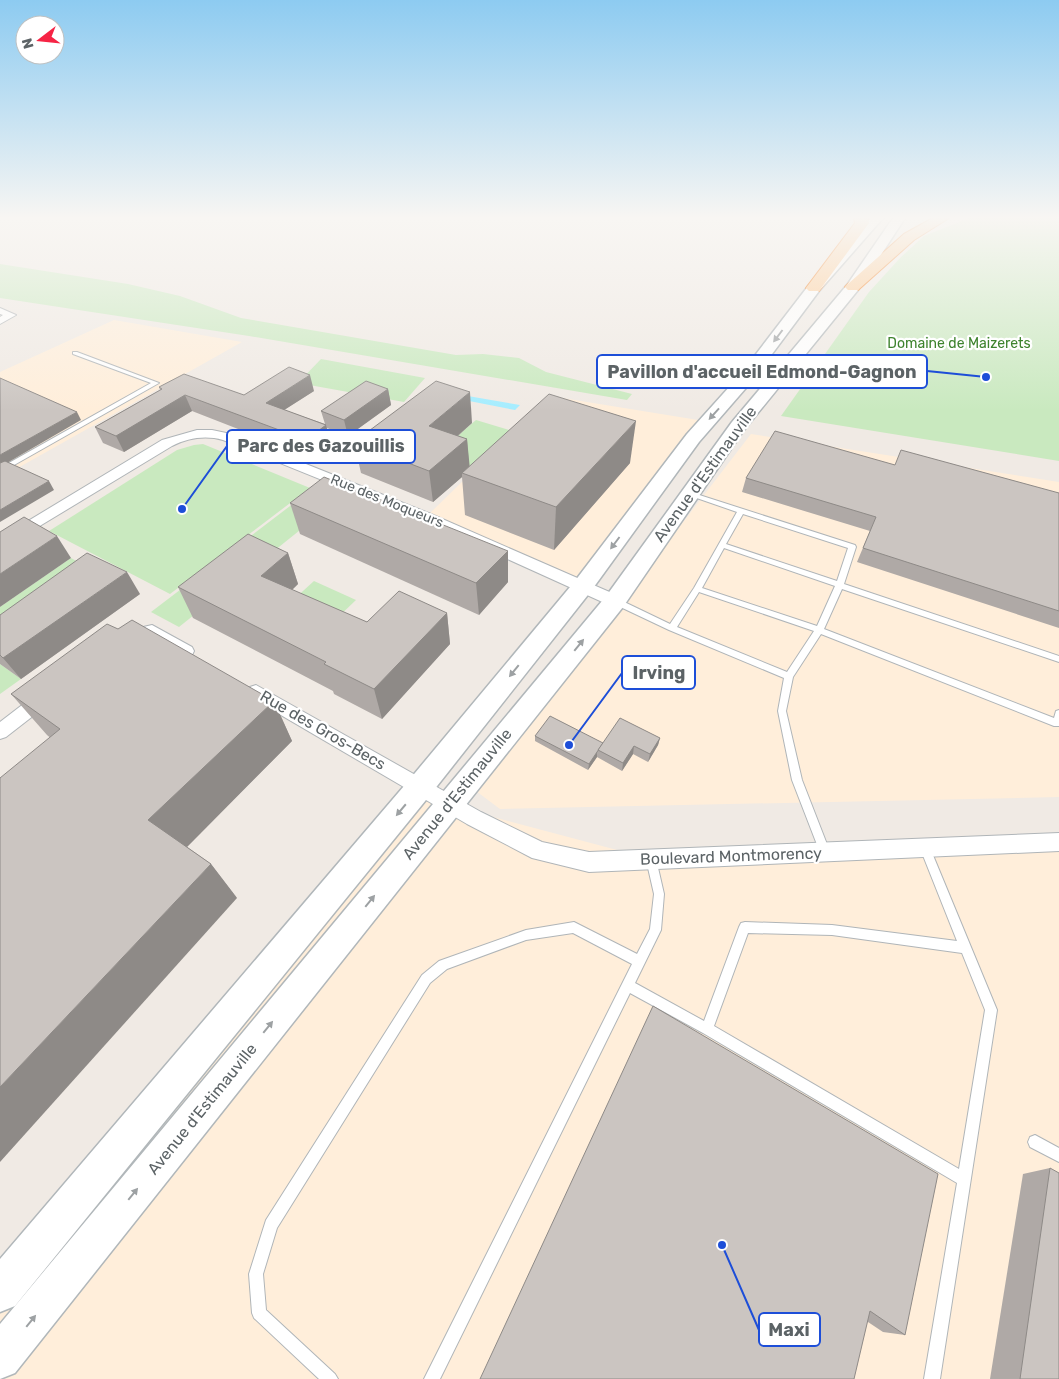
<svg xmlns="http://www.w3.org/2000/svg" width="1059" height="1379" viewBox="0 0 1059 1379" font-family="Rubik,sans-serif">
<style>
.commercial{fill:#ffeeda}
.green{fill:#c9e9bf}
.water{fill:#a5edff}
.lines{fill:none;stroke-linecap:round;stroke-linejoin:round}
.service-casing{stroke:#b0b5b8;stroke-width:2}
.minor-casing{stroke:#b0b5b8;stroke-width:2}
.secondary-casing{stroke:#b1b7ba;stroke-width:3}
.motorway-casing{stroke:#f46e00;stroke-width:2}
.service{fill:#fff;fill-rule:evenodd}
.minor{fill:#fff;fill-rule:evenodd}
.secondary{fill:#fff;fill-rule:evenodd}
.motorway{fill:#ffc78c;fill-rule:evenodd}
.wall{fill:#afa9a6}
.shaded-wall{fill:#8e8a87}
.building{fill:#cbc5c1;stroke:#8e8a87}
.oneway{fill:#9da1a3}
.labels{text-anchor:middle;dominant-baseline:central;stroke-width:4.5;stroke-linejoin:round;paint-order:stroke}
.far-park-label{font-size:14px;fill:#3e832e;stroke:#fff}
.far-street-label{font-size:14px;fill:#5c6366;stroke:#fff}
.street-label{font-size:16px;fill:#5c6366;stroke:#fff}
.leader{fill:none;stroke:#1d4ed8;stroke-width:2}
.callout-dot{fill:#1d4ed8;stroke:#fff;stroke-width:2}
.callout{fill:#fff;stroke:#1d4ed8;stroke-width:2}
.callout-label{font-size:18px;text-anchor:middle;font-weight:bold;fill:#5c6366}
</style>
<rect width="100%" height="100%" fill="#f0eae4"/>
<g class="commercial">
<path d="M 114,320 L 242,342 L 0,478 L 0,372 Z"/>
<path d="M 550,396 L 698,420 L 583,586 L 426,517 Z"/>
<path d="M 751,434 L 1059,482 L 1059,797 L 500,809 L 476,791 Z"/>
<path d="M 420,787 L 448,805 L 651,859 L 1059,842 L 1059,1379 L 0,1379 L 0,1291 Z"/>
</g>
<g class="green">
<path d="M 969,218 L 1059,218 L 1059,461 L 781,416 L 869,292 L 901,257 L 924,236 Z"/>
<path d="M 0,264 L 128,284 L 180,296 L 241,318 L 456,355 L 483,354 L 519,358 L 546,372 L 632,394 L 627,400 L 249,336 L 0,298 Z"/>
<path d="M 321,359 L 425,378 L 404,402 L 298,383 Z"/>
<path d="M 476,420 L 516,432 L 470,470 L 421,467 Z"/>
<path d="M 203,444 L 310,488 L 170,594 L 49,531 L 177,450 L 194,445 Z"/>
<path d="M 315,487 L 340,498 L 179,627 L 151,612 Z"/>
<path d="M 71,558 L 101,575 L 0,649 L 0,607 Z"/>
<path d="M 314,581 L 356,600 L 334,621 L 292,601 Z"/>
<path d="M 0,664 L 21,679 L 0,694 Z"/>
</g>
<path class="water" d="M 462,395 L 520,405 L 515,410 L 459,399 L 352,459 L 346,456 L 370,438 Z"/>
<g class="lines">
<defs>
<g id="service">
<path d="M 73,352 L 77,352 L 159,383 L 0,473 L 0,468 L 151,383 L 73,354 Z"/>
<path d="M 690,492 L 855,545 L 856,547 L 844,584 L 1059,656 L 1059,662 L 842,589 L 824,629 L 1054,718 L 1056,711 L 1059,710 L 1059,726 L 1054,726 L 821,634 L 793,677 L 786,711 L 802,780 L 830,852 L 829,855 L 825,857 L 821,855 L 792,780 L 778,711 L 784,678 L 669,630 L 612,603 L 611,601 L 615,598 L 618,599 L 670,624 L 694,588 L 737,512 L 688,495 L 688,493 ZM 743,514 L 848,548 L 837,581 L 726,544 ZM 724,548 L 835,586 L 817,626 L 702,588 ZM 699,592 L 814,631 L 787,672 L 677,627 Z"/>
<path d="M 925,843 L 929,845 L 930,848 L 997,1010 L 940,1379 L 924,1379 L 957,1183 L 703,1033 L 630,993 L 440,1379 L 424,1379 L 632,964 L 573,933 L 526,940 L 447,969 L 430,983 L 277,1228 L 263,1274 L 266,1310 L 335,1374 L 338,1379 L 319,1379 L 254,1318 L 252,1313 L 249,1274 L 266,1220 L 422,975 L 439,961 L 526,930 L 574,922 L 637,954 L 650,929 L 654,894 L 646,859 L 647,856 L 651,854 L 655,856 L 656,859 L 664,894 L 661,930 L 635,983 L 704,1021 L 739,927 L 741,923 L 745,922 L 832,925 L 957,941 L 920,848 L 921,845 ZM 748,933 L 832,935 L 962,953 L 985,1010 L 959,1169 L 714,1026 Z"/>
<path d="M 1035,1135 L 1059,1148 L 1059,1162 L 1030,1147 L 1028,1142 L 1030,1137 Z"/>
</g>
<g id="minor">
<path d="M 0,308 L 16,315 L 0,324 L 0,317 L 3,315 L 0,314 Z"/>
<path d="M 197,430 L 212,430 L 231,434 L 431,514 L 621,597 L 623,601 L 621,605 L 609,605 L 421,520 L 223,440 C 205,435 188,438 172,446 L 0,550 L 0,538 L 162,440 Z"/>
<path d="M 152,625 L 192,647 L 194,651 L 192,655 C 178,660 162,644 150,637 L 128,642 L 122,640 L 120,636 L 122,632 Z"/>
<path d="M 256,685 L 481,812 L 542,842 L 589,852 L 1059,833 L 1059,851 L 589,872 L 532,858 L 467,824 L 250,697 L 247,692 L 250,687 Z"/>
<path d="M 45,690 L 51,692 L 54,697 L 51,702 L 6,737 L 0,739 L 0,722 L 39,692 Z"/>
</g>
<g id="secondary">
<path d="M 871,218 L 883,218 L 819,291 L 752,381 L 699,442 L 591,591 L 430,795 L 15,1306 L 0,1312 L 0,1259 L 410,779 L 575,581 L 687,434 L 740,375 L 809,285 Z"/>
<path d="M 893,218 L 905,218 L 858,290 L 744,430 L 623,607 L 15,1373 L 0,1379 L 0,1324 L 607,595 L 732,422 L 847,285 Z"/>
</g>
<g id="motorway">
<path d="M 854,218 L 868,218 L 869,223 L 819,291 L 809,291 L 806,288 L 855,223 Z"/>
<path d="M 933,218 L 949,218 L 914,240 L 858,290 L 848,290 L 845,287 L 848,284 L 904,234 Z"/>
</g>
</defs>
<use href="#service" class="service-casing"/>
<use href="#minor" class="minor-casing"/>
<use href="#secondary" class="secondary-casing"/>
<use href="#motorway" class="motorway-casing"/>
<use href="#service" class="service"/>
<use href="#minor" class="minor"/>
<use href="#secondary" class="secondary"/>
<use href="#motorway" class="motorway"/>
</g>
<g class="wall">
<path d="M 159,387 L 244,395 L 314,391 L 284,410 L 325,424 L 321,411 L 388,389 L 391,405 L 348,436 L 327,428 L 330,441 L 310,457 L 192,411 L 124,452 L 103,443 L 95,427 L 160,390 Z"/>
<path d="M 472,423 L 458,436 L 467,439 L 469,466 L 630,463 L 554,550 L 465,515 L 462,477 L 433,502 L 361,473 L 354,442 Z"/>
<path d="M 894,465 L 1059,493 L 1059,628 L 857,562 L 870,531 L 742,492 L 746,478 Z"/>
<path d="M 290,503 L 508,582 L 479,615 L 300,534 Z"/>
<path d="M 288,553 L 298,584 L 292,590 L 367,622 L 447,613 L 450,644 L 382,719 L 334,694 L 333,691 L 193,618 L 178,587 Z"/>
<path d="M 140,594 L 21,679 L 0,664 L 0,615 Z"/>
<path d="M 118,629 L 274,701 L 292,741 L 187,847 L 211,864 L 237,898 L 47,735 L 11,694 Z"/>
<path d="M 535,736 L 603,743 L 660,738 L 658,745 L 648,762 L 633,754 L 622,771 L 597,757 L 588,770 L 535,741 Z"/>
<path d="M 653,1006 L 905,1335 L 883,1332 L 868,1322 Z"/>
<path d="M 1050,1168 L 1059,1379 L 990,1379 L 1023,1174 Z"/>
</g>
<g class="shaded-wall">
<path d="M 310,375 L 314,391 L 270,419 L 266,403 Z"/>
<path d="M 388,389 L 391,405 L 348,436 L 344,420 Z"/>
<path d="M 470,392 L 472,423 L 433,457 L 429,426 Z"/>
<path d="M 185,395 L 192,411 L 124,452 L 116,436 Z"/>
<path d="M 77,412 L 81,420 L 0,467 L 0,455 Z"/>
<path d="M 636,421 L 630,463 L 554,550 L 556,507 Z"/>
<path d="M 326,425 L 330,441 L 310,457 L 306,440 Z"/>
<path d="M 467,439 L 470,470 L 462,473 L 462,477 L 433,502 L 429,471 Z"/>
<path d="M 49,481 L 54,490 L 0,522 L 0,510 Z"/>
<path d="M 57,536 L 71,558 L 0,607 L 0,574 Z"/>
<path d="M 508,551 L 508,582 L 479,615 L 476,583 Z"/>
<path d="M 288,553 L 298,584 L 273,608 L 261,576 Z"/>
<path d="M 127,572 L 140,594 L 21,679 L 3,658 Z"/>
<path d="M 447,613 L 450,644 L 382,719 L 374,689 Z"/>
<path d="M 274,701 L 292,741 L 178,856 L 148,820 Z"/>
<path d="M 660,738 L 658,745 L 648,762 L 650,754 Z"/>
<path d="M 634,746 L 633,754 L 622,771 L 623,763 Z"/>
<path d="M 597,752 L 597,757 L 588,770 L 589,764 Z"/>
<path d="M 211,864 L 237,898 L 0,1162 L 0,1087 Z"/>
</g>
<g class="building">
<path d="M 289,367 L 310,375 L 266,403 L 326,425 L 306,440 L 185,395 L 116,436 L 95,427 L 162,389 L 159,387 L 184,374 L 244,395 Z"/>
<path d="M 0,378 L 77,412 L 0,455 Z"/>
<path d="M 366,381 L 388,389 L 344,420 L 321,411 Z"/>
<path d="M 436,381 L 470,392 L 429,426 L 467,439 L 429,471 L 354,442 Z"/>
<path d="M 549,394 L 636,421 L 556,507 L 462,473 Z"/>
<path d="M 775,431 L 895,465 L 901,450 L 1059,493 L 1059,611 L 863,548 L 876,517 L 746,478 Z"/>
<path d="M 5,461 L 49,481 L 0,510 L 0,463 Z"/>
<path d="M 324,477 L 508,551 L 476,583 L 290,503 Z"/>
<path d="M 24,517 L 57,536 L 0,574 L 0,532 Z"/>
<path d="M 248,534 L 288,553 L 261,576 L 367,622 L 399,591 L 447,613 L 374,689 L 324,664 L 326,662 L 178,587 Z"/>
<path d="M 87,553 L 127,572 L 3,658 L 0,655 L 0,615 Z"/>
<path d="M 132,620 L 274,701 L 148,820 L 211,864 L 0,1087 L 0,778 L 60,729 L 11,694 L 107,624 L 118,629 Z"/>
<path d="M 550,716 L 603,743 L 589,764 L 535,736 Z"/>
<path d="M 620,718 L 660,738 L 650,754 L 634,746 L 623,763 L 598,750 Z"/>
<path d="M 653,1006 L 938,1174 L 905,1335 L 870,1311 L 854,1379 L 480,1379 Z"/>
<path d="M 1050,1168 L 1059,1173 L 1059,1379 L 1020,1379 Z"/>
</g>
<defs><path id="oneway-solid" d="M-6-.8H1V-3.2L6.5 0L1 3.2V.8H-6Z" transform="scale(1.25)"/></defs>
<g class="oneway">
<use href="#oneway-solid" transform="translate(778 336) rotate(127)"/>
<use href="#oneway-solid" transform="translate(714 414) rotate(132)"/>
<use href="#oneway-solid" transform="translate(615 543) rotate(127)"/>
<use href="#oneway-solid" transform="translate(579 645) rotate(-51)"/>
<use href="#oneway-solid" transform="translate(514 671) rotate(129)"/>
<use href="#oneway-solid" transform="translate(401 810) rotate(130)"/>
<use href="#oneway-solid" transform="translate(370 901) rotate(-51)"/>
<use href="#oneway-solid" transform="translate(268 1027) rotate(-51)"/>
<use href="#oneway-solid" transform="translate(133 1194) rotate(-51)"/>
<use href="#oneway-solid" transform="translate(31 1321) rotate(-51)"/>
</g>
<linearGradient id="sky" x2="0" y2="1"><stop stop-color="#8dcbf1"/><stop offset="0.53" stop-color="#f8f6f3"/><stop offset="1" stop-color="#f8f6f3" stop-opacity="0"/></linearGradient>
<rect width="1059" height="411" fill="url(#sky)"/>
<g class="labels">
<g class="far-park-label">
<text x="959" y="343">Domaine de Maizerets</text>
</g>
<g class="far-street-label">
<text transform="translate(387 501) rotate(22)">Rue des Moqueurs</text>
</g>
<g class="street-label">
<text transform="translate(705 474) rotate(-54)">Avenue d'Estimauville</text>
<text transform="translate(323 730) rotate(30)">Rue des Gros-Becs</text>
<text transform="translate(457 794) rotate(-51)">Avenue d'Estimauville</text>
<text transform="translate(731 856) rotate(-2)">Boulevard Montmorency</text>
<text transform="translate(202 1109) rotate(-51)">Avenue d'Estimauville</text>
</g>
</g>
<path class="leader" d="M986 377L927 371M182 509L227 446M569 745L622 673M722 1245L759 1330"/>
<g class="callout-dot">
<circle cx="986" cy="377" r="5"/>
<circle cx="182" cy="509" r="5"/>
<circle cx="569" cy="745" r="5"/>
<circle cx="722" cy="1245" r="5"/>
</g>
<g class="callout">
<rect x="597" y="355" width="330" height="33" rx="5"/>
<rect x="227" y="430" width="188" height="33" rx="5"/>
<rect x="622" y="656" width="73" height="33" rx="5"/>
<rect x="759" y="1313" width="61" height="33" rx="5"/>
</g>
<g class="callout-label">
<text x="762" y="378">Pavillon d'accueil Edmond-Gagnon</text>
<text x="321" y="452">Parc des Gazouillis</text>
<text x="659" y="679">Irving</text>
<text x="789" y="1336">Maxi</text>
</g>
<g transform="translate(40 40) rotate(254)"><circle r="24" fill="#ffffff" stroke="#bec1c2"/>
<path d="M0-4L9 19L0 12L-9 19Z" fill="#f62445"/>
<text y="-8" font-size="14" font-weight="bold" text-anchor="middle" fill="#5c6366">N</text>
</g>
</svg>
